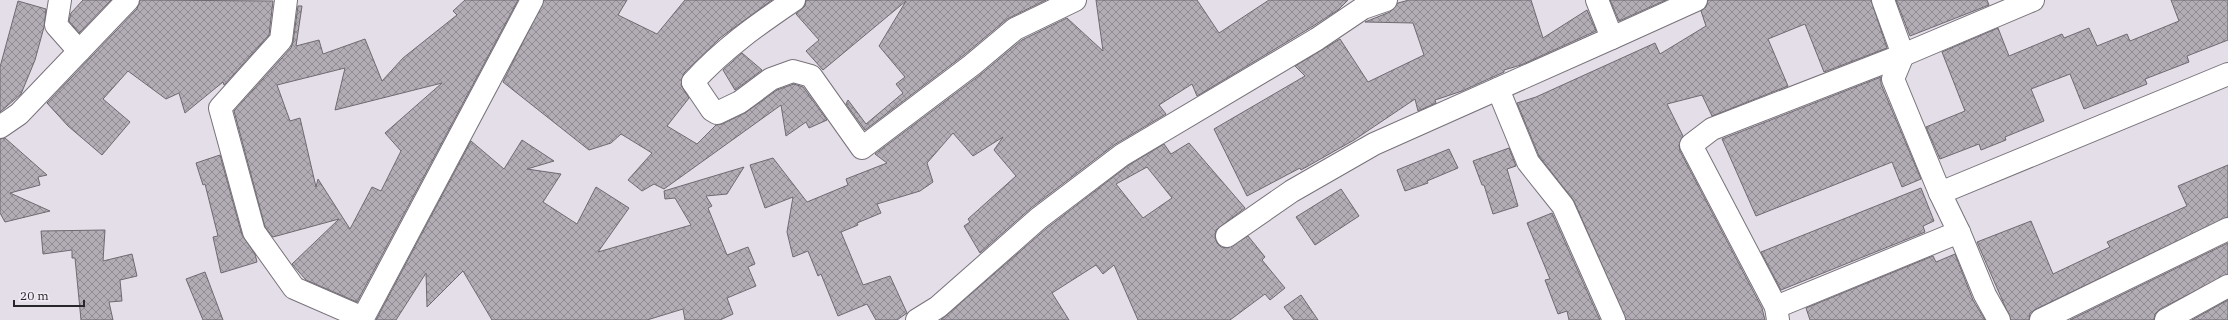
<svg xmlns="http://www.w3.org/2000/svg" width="2228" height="320" viewBox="0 0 2228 320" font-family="'IBM Plex Serif',serif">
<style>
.building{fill:url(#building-cross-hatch);stroke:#6f6972;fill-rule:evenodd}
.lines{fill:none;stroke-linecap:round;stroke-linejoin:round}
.minor-casing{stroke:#78727a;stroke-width:24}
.tertiary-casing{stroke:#78727a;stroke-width:24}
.minor{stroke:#fff;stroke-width:22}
.tertiary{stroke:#fff;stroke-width:22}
</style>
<defs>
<pattern id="building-cross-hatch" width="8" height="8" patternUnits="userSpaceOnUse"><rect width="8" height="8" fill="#b2acb5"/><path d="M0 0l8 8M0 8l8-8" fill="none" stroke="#918c93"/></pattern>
</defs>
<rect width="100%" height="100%" fill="#e4dee8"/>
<g class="building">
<path d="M 83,0 L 111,0 L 79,33 L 69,21 L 71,13 Z"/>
<path d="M 140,0 L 273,1 L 269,35 L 224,85 L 223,82 L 185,113 L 179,93 L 166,99 L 128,71 L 103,99 L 130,122 L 102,155 L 68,126 L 47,103 L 137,9 Z"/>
<path d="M 465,0 L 518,0 L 357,302 L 306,280 L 292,264 L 339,219 L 273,237 L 265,227 L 234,111 L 291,48 L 293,42 L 298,6 L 302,6 L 296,46 L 319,40 L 323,54 L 365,39 L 382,81 L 403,58 L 457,15 L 453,11 ZM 345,68 L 335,110 L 442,83 L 385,133 L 401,151 L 381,191 L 372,187 L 350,229 L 318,179 L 316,187 L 300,118 L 290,121 L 277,85 Z"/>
<path d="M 544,0 L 627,0 L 618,15 L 657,34 L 685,0 L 772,0 L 720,38 L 684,73 L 681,85 L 689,98 L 667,126 L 697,144 L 716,125 L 722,124 L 745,113 L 777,90 L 794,84 L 803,87 L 827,120 L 809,128 L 806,122 L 786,136 L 781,105 L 664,189 L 654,184 L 642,191 L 628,180 L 652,153 L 621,134 L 611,143 L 589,150 L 503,82 Z"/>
<path d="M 806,0 L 1046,0 L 1007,19 L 964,55 L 865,130 L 846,104 L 848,100 L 866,124 L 903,93 L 896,84 L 905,77 L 879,46 L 906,1 L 823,70 L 806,51 L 819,40 L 796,14 L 805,6 Z"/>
<path d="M 1096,0 L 1197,0 L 1219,33 L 1269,0 L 1348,0 L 1338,10 L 1310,28 L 1197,96 L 1192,84 L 1159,105 L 1166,114 L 1114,145 L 1031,208 L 980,253 L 964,226 L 970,222 L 968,219 L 1016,176 L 994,150 L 1003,137 L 973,156 L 953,133 L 927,163 L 933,182 L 920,191 L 877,204 L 881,213 L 857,223 L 858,225 L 841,232 L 863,285 L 890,276 L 907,313 L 897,320 L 876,320 L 867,304 L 838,316 L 821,274 L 818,276 L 808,251 L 793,257 L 787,232 L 793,197 L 765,208 L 750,165 L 773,158 L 807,202 L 848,185 L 846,179 L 887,163 L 875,154 L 980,75 L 1022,40 L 1067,18 L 1103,51 Z"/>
<path d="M 1409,0 L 1531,0 L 1543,38 L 1587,10 L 1596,31 L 1521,65 L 1504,70 L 1504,72 L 1462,91 L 1435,100 L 1436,103 L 1418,111 L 1415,99 L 1354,140 L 1301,170 L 1300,168 L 1247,196 L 1214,129 L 1305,76 L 1295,66 L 1340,39 L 1368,82 L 1424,55 L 1413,23 L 1365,22 L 1390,12 L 1398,3 Z"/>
<path d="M 1610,0 L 1666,0 L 1619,21 Z"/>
<path d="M 1708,0 L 1871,0 L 1887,48 L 1824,72 L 1805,24 L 1768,39 L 1788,86 L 1712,116 L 1702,95 L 1667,104 L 1683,136 L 1679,145 L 1680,151 L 1762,308 L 1765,320 L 1626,320 L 1574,201 L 1539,156 L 1517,103 L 1536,97 L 1655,43 L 1660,54 L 1706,26 L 1701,11 L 1706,7 Z"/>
<path d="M 1896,0 L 1987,0 L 1989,5 L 1910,36 Z"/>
<path d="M 2171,0 L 2228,0 L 2228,40 L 2187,56 L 2189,62 L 2145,79 L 2147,84 L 2084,109 L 2070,74 L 2031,89 L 2044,121 L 2005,137 L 2006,140 L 1981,150 L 1979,144 L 1940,159 L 1926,127 L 1965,111 L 1942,52 L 1998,28 L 2009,56 L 2062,34 L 2064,38 L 2089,28 L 2097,46 L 2127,34 L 2130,41 L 2179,21 Z"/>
<path d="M 18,1 L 46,9 L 44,27 L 35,60 L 21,94 L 0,112 L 0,67 Z"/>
<path d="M 742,53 L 762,70 L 735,90 L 723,70 Z"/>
<path d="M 1881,77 L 1881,84 L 1921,179 L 1902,187 L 1892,162 L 1756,216 L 1722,139 Z"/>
<path d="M 5,138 L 47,175 L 38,177 L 40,185 L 10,193 L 50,211 L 5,222 L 0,213 L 0,139 Z"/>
<path d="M 522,140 L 554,161 L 527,169 L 561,174 L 543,202 L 577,224 L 596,187 L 629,208 L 598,252 L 691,225 L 675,198 L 665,199 L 664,191 L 744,167 L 727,194 L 706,196 L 712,206 L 708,208 L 727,255 L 748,247 L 755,264 L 748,267 L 756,286 L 727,298 L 733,314 L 720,320 L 685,320 L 683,309 L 647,320 L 492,320 L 463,271 L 427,307 L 426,273 L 396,320 L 376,320 L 471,141 L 504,169 Z"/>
<path d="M 1189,143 L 1245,208 L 1216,230 L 1215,237 L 1217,243 L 1221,247 L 1228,248 L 1248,236 L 1265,257 L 1262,260 L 1285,288 L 1270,300 L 1265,294 L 1230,320 L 1138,320 L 1114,265 L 1103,274 L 1096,265 L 1052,293 L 1069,320 L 941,320 L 1047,228 L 1129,165 L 1164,144 L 1171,154 ZM 1147,167 L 1172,198 L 1143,218 L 1116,184 Z"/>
<path d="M 1509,148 L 1516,166 L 1507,169 L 1518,206 L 1493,214 L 1484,185 L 1482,185 L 1473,161 Z"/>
<path d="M 1449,149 L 1458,168 L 1427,181 L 1428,183 L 1405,191 L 1397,170 Z"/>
<path d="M 220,155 L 242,235 L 255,254 L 257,262 L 221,273 L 213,237 L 218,236 L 205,184 L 203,185 L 196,163 Z"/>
<path d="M 2228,165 L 2228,217 L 2036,309 L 2030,313 L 2029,320 L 2011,320 L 1977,242 L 2031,221 L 2053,274 L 2110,247 L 2107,242 L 2187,206 L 2178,186 Z"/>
<path d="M 1921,188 L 1934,221 L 1923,226 L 1925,232 L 1781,290 L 1761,252 Z"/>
<path d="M 1341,189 L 1359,216 L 1315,245 L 1296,217 Z"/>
<path d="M 1552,213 L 1600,320 L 1569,320 L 1567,311 L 1558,314 L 1545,280 L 1550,279 L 1527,223 Z"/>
<path d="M 105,230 L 103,261 L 132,254 L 137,276 L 120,280 L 122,301 L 109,302 L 113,320 L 81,320 L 75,258 L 72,258 L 72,250 L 43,254 L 41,231 Z"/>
<path d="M 2228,243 L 2228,274 L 2160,309 L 2155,314 L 2154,320 L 2070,320 Z"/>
<path d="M 1955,254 L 1973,300 L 1985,320 L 1810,320 L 1806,308 L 1933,256 L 1936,262 Z"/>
<path d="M 205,272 L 223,320 L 203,320 L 186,279 Z"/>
<path d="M 1301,295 L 1318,320 L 1294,320 L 1284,307 Z"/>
<path d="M 2228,300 L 2228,320 L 2192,320 Z"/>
</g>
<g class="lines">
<defs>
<g id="minor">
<path d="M 60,0 L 56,25 L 79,51"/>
<path d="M 286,0 L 281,40 L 220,108 L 254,232 L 294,288 L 363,318 L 532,0"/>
<path d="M 1612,38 L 1696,0"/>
<path d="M 693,82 L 712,110 L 717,113 L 740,102 L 771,79 L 793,71 L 811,76 L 862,148 L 972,65 L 1015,29 L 1075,0"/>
<path d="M 1498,89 L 1528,162 L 1563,206 L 1614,320"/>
<path d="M 0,127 L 19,114 L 128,0"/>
<path d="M 1940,193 L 2228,74"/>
<path d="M 1959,232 L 1985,295 L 1999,320"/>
<path d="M 1227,236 L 1292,191 L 1374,144 L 1612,38 L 1597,0"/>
<path d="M 1776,307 L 1959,232 L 1940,193 L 1893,79 L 1903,55 L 1883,0"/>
<path d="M 917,320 L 938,307 L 1039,218 L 1122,155 L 1317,39 L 1363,8 L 1386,0"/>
<path d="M 1778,320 L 1776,307 L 1691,145 L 1712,129 L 1903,55 L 2033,0"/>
<path d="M 2041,320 L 2228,229"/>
<path d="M 2166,320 L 2228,286"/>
</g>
<path id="tertiary" d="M 693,82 C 723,49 757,25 794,0"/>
</defs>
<use href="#minor" class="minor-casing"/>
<use href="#tertiary" class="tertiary-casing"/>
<use href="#minor" class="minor"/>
<use href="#tertiary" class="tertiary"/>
</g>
<path d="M14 300v6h70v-6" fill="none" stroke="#28262a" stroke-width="2"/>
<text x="20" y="300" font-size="12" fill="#28262a" stroke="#f2ebf5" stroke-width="3" paint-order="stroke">20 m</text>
</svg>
